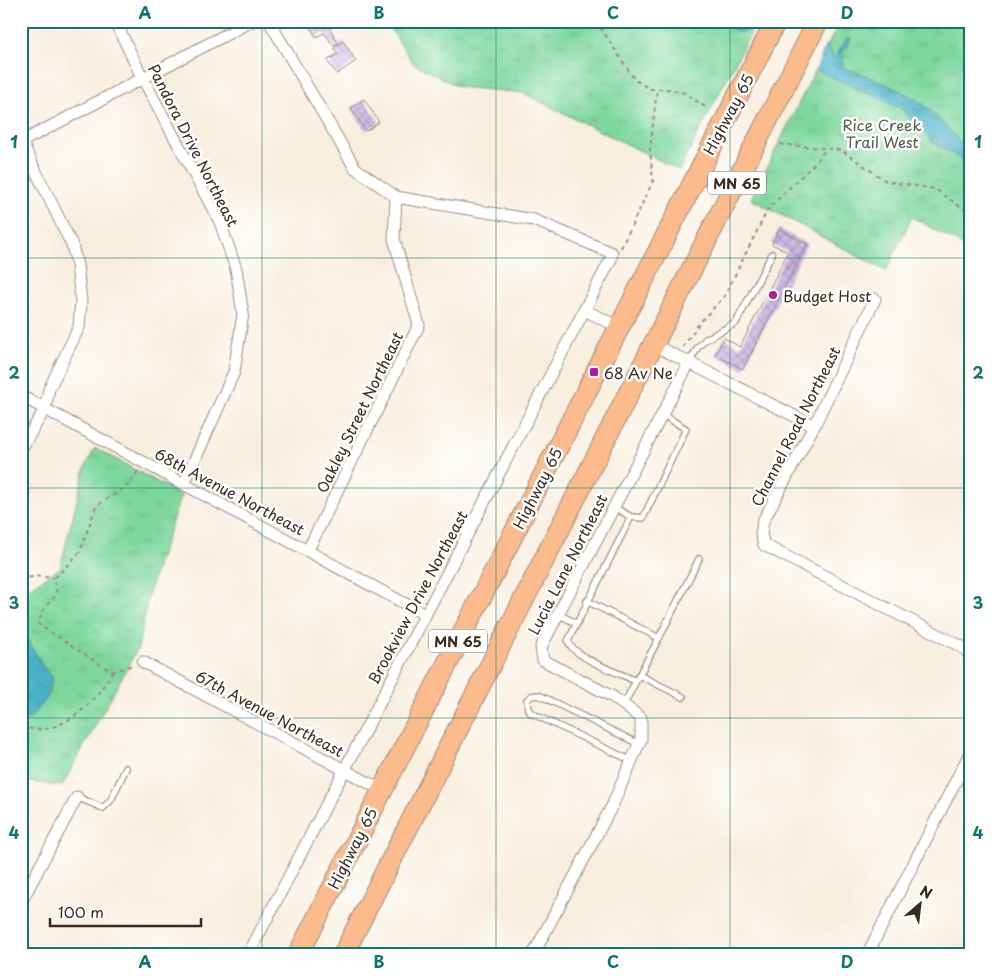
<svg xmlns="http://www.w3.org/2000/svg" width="992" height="976" viewBox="0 0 992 976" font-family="'Playpen Sans',sans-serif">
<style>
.park{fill:url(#park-tufts);stroke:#5c805e}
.water{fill:url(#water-ripples);stroke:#426e73}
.building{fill:url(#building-cross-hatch)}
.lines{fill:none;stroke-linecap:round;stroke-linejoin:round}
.service-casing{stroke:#9a8c7e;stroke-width:8}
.minor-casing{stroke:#9a8c7e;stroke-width:13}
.trunk-casing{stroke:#9a8c7e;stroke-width:22}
.path{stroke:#9a8c7e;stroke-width:2;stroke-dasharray:4 4;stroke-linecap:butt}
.service{stroke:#fff;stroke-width:5.5}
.minor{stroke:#fff;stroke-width:11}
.trunk{stroke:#fbbb8d;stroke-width:20}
.grid{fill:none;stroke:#0f766e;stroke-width:1;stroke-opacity:0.55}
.poi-dot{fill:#b5179e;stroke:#fff;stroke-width:2}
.labels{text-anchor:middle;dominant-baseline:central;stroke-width:5;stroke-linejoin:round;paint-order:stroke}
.shield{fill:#fff;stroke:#766a62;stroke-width:1}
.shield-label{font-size:14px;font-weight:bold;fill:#3b2a1e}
.street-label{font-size:15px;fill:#3b2a1e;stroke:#fff}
.park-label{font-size:15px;fill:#4f5e44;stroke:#fff}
.poi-label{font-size:15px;fill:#3b2a1e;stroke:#fff;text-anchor:start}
.neatline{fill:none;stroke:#0f766e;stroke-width:2}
.grid-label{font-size:16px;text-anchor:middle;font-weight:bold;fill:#0f766e}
</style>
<defs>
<pattern id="park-tufts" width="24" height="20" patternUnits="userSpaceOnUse" patternTransform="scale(1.25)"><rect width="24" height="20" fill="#7ed79d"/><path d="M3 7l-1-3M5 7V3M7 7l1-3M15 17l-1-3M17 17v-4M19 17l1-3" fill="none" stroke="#6eb987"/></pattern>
<pattern id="water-ripples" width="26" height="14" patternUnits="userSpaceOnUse" patternTransform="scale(1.25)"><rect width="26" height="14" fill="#4ab2c8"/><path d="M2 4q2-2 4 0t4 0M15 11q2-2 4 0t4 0" fill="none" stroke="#3f91a2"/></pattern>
<pattern id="building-cross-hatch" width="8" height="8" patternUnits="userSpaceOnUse" patternTransform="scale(1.25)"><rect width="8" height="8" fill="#c7b3e5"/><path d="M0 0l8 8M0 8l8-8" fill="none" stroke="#a392b9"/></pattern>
</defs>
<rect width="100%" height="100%" fill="#fff"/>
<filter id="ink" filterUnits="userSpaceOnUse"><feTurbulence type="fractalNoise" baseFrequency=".02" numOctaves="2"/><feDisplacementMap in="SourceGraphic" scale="10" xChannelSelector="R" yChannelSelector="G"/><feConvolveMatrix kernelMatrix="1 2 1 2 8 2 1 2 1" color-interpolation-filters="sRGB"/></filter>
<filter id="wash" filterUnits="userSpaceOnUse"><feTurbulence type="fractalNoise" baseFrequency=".0096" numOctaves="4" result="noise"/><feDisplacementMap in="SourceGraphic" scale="20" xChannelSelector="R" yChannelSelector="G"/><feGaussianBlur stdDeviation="1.12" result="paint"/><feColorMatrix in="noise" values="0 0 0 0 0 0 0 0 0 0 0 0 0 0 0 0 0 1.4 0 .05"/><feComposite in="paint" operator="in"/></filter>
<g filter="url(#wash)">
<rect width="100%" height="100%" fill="#f8eede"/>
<g class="park">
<path d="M 385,21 L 757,21 L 679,170 L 523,93 L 459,87 L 414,64 Z"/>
<path d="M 840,21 L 971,21 L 971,250 L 912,217 L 886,271 L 751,199 Z"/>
<path d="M 95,448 L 181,495 L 150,588 L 138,648 L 62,786 L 21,781 L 21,593 L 60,568 L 85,468 Z"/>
</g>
<g class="water">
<path d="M 717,21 L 753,21 L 747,33 L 738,32 Z"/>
<path d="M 848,37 L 851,39 L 843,52 L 843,67 C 869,77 898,87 921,103 C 940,116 952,137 971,151 L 971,164 L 934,143 L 900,108 L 816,70 L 826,44 L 835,58 Z"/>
<path d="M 21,628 L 42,665 L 53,678 L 47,698 L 30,719 L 21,718 Z"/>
</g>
<g id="blocks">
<g class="building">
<path d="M 307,21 L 326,21 L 338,43 L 334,46 L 324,33 L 316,37 Z"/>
<path d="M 343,41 L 356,61 L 337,74 L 327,61 L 338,54 L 334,48 Z"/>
<path d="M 364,99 L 379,122 L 366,131 L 351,108 Z"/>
<path d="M 779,229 L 807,244 L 743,369 L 715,355 L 724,338 L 740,347 L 788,252 L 772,244 Z"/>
</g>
</g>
</g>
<g filter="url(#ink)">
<use href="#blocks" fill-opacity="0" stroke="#9a8c7e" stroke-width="1"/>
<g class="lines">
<defs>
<g id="service">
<path d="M 690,361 L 698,347 L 706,339 L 736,323 L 772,254"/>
<path d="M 614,507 L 631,517 L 643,518 L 686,429 L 662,414"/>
<path d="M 587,601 L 659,638 L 699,559"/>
<path d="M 558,614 L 576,623"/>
<path d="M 639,675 L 683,697"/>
<path d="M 638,677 L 659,638"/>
<path d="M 624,704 L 636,681 C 619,673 574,658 568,641 L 631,517"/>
<path d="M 632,761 L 531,713 L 528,709 L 527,700 L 531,696 L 539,695 L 639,744"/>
<path d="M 77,797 L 103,808 L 111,800 L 126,768"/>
</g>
<g id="minor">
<path d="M 115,21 L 143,79 L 220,222 L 236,269 L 243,314 L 234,372 L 184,484"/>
<path d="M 21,141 L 72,245 L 77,265 L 81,301 L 79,327 L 49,389 L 45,409 L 21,449"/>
<path d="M 21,142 L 252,21"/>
<path d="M 875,299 L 814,426 L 763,521 L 761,534 L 764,545 L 964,648 L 971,657"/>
<path d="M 584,310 L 619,327"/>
<path d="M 654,345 L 814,426"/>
<path d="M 21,396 L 424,614"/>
<path d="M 308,550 L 419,325 L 394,239 L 396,197"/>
<path d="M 143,662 L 382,790"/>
<path d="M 21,902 L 77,797"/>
<path d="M 248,955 L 611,259 L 612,253 L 534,220 L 396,197 L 355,168 L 269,21"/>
<path d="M 533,955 L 612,806 L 641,739 L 641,718 L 613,697 L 543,660 L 541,647 L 690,361"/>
<path d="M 867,955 L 971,751"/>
</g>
<g id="trunk">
<path d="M 298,955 L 776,21"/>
<path d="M 343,955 L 818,21"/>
</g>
</defs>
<use href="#service" class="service-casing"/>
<use href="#minor" class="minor-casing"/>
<use href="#trunk" class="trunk-casing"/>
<g class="path">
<path d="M 596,21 L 635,80 L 650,89 L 667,89 L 685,93 L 705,107"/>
<path d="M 780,144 L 841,150 L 886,181 L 935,189 L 971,214"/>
<path d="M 621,248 L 653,181 L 650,150 L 657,89"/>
<path d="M 683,347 L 700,322 L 724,297 L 768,209 L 815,163 L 826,149"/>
<path d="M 21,580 L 35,576 L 53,578"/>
<path d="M 112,672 L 133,665"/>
<path d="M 21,728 C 29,728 38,730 45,729 C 75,723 98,698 112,672 L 38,624 L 44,608 L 57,594 L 54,579 L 80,552 L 96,506 L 129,485 L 138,471"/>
</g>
<use href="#service" class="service"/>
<use href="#minor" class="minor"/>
<use href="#trunk" class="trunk"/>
</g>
</g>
<path class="grid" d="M 262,21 L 262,955M 496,21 L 496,955M 730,21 L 730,955M 21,258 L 971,258M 21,488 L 971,488M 21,718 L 971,718"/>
<g class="poi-dot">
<circle cx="773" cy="295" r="5"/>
<rect x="589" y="367" width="10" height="10" rx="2.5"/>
</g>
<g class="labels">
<g class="shield">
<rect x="708" y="171.5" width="58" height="23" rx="4"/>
<rect x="429" y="629.5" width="58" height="23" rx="4"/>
</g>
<g class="shield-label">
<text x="737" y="183">MN 65</text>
<text x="458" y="641">MN 65</text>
</g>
<g class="street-label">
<text transform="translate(728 114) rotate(-62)">Highway 65</text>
<text transform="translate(194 145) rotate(63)">Pandora Drive Northeast</text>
<text transform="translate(359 412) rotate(-64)">Oakley Street Northeast</text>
<text transform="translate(795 426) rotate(-63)">Channel Road Northeast</text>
<text transform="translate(537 488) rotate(-63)">Highway 65</text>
<text transform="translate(230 491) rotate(28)">68th Avenue Northeast</text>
<text transform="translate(567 564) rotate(-63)">Lucia Lane Northeast</text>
<text transform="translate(417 597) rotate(-62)">Brookview Drive Northeast</text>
<text transform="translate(270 713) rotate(28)">67th Avenue Northeast</text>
<text transform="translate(352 848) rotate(-63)">Highway 65</text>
</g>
<g class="park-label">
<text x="882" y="124">Rice Creek<tspan x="882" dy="17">Trail West</tspan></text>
</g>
<g class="poi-label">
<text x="783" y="295">Budget Host</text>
<text x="604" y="372">68 Av Ne</text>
</g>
</g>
<rect width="992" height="976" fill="none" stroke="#fff" stroke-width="55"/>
<g transform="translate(920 904) rotate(28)" stroke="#ffffff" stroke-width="4" paint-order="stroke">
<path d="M0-4L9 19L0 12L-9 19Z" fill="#3b2a1e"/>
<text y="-8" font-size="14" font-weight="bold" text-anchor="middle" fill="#3b2a1e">N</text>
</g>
<path d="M50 918v8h151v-8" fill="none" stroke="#3b2a1e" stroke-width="2.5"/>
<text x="58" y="918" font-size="15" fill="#3b2a1e" stroke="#ffffff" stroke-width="4" paint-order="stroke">100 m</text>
<rect x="28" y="28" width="936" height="920" class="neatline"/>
<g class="grid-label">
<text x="145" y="19">A</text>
<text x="379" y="19">B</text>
<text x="613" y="19">C</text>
<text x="847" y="19">D</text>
<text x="14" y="148">1</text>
<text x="978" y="148">1</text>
<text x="14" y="379">2</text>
<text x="978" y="379">2</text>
<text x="14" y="609">3</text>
<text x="978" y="609">3</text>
<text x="14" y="839">4</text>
<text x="978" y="839">4</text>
<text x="145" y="968">A</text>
<text x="379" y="968">B</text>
<text x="613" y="968">C</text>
<text x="847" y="968">D</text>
</g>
</svg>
